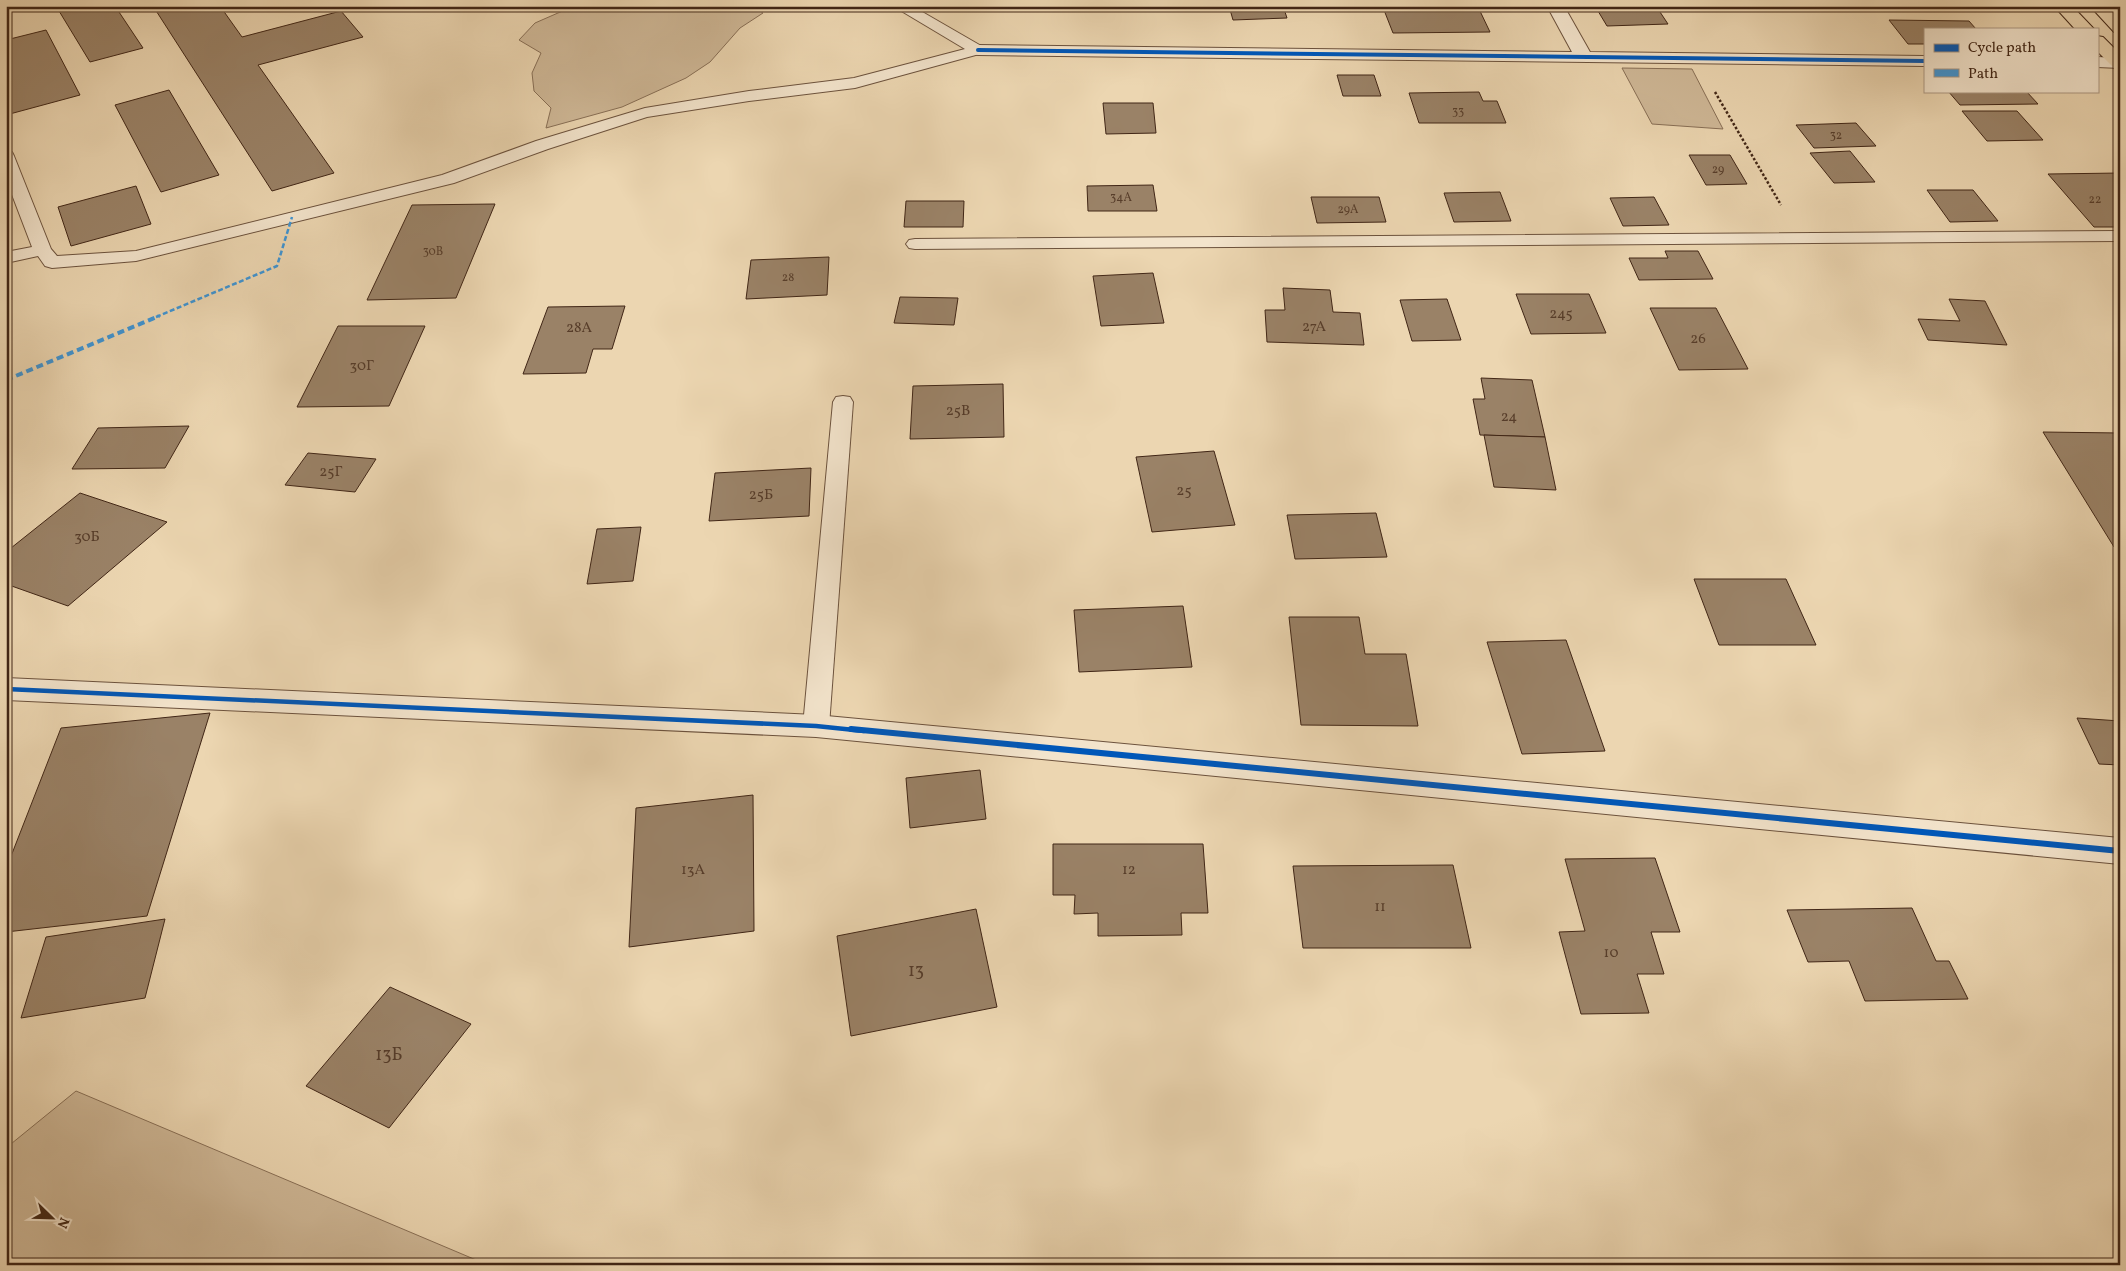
<svg xmlns="http://www.w3.org/2000/svg" width="2126" height="1271" viewBox="0 0 2126 1271" font-family="Vollkorn,serif">
<style>
.green{fill:#cfb897;stroke:#886f56}
.building{fill:#9a8267;stroke:#412616}
.lines{fill:none;stroke-linecap:round;stroke-linejoin:round}
.service-casing{stroke:#6c523d;stroke-width:2}
.minor-casing{stroke:#6c523d;stroke-width:2}
.primary-casing{stroke:#412616;stroke-width:2}
.path{stroke:#412616;stroke-width:2.5;stroke-dasharray:2.5 2;stroke-linecap:butt}
.service{fill:#f3e4cc;fill-rule:evenodd}
.minor{fill:#f3e4cc;fill-rule:evenodd}
.primary{fill:#ecd6b1;fill-rule:evenodd}
.quiet-far1{stroke:#3f95d4;stroke-width:2.5;stroke-dasharray:5 2.5;stroke-linecap:butt}
.quiet{stroke:#3f95d4;stroke-width:4;stroke-dasharray:7 4;stroke-linecap:butt}
.cycleway-far2-casing{stroke:#f3e4cc;stroke-width:6}
.cycleway-far1-casing{stroke:#f3e4cc;stroke-width:8}
.cycleway-casing{stroke:#f3e4cc;stroke-width:9}
.cycleway-far2{stroke:#0057b8;stroke-width:4}
.cycleway-far1{stroke:#0057b8;stroke-width:4.5}
.cycleway{stroke:#0057b8;stroke-width:6}
.labels{text-anchor:middle;dominant-baseline:central;stroke-width:4.5;stroke-linejoin:round;paint-order:stroke}
.far-number-label{font-size:12px;fill:#573d2a}
.number-label{font-size:15px;fill:#573d2a}
.near-number-label{font-size:18px;fill:#573d2a}
</style>
<rect width="100%" height="100%" fill="#ecd6b1"/>
<filter id="stains"><feTurbulence type="fractalNoise" baseFrequency=".004" numOctaves="4"/><feColorMatrix values="0 0 0 0 .2 0 0 0 0 .09 0 0 0 0 .02 0 0 0 .5 -.17"/></filter>
<radialGradient id="worn" r=".72"><stop offset=".6" stop-color="#630" stop-opacity="0"/><stop offset="1" stop-color="#630" stop-opacity=".3"/></radialGradient>
<g class="green">
<path d="M 574,6 L 753,6 L 763,13 L 740,28 L 710,62 L 686,78 L 622,107 L 546,128 L 551,108 L 534,91 L 532,73 L 541,53 L 519,40 L 535,23 Z"/>
<path d="M 1622,68 L 1692,69 L 1723,129 L 1652,124 Z"/>
<path d="M 76,1091 L 488,1265 L 6,1265 L 6,1148 Z"/>
</g>
<g class="building">
<path d="M 56,6 L 115,6 L 143,48 L 90,62 Z"/>
<path d="M 153,6 L 220,6 L 242,37 L 341,11 L 363,37 L 258,65 L 334,173 L 272,191 Z"/>
<path d="M 1026,6 L 1081,6 L 1082,10 L 1026,11 Z"/>
<path d="M 1229,6 L 1283,6 L 1287,18 L 1233,20 Z"/>
<path d="M 1595,6 L 1656,6 L 1668,24 L 1607,26 Z"/>
<path d="M 1479,9 L 1490,32 L 1393,33 L 1384,10 Z"/>
<path d="M 1889,20 L 1969,21 L 1976,29 L 1925,29 L 1925,44 L 1908,44 Z"/>
<path d="M 46,30 L 80,95 L 6,115 L 6,40 Z"/>
<path d="M 1337,75 L 1374,75 L 1381,96 L 1343,96 Z"/>
<path d="M 169,90 L 219,175 L 161,192 L 115,105 Z"/>
<path d="M 1948,91 L 2026,91 L 2038,104 L 1960,105 Z"/>
<path d="M 1479,92 L 1483,101 L 1497,101 L 1506,123 L 1419,123 L 1409,93 Z"/>
<path d="M 1103,103 L 1153,103 L 1156,133 L 1106,134 Z"/>
<path d="M 1962,111 L 2017,111 L 2043,140 L 1987,141 Z"/>
<path d="M 1856,123 L 1876,146 L 1814,148 L 1796,125 Z"/>
<path d="M 1850,151 L 1875,182 L 1834,183 L 1810,153 Z"/>
<path d="M 1689,155 L 1730,155 L 1747,184 L 1706,185 Z"/>
<path d="M 2120,173 L 2120,227 L 2094,227 L 2048,174 Z"/>
<path d="M 1153,185 L 1157,211 L 1088,211 L 1087,186 Z"/>
<path d="M 136,186 L 151,224 L 71,246 L 58,207 Z"/>
<path d="M 1927,190 L 1973,190 L 1998,221 L 1950,222 Z"/>
<path d="M 1500,192 L 1511,221 L 1454,222 L 1444,193 Z"/>
<path d="M 1311,197 L 1379,197 L 1386,222 L 1317,223 Z"/>
<path d="M 1654,197 L 1669,225 L 1623,226 L 1610,198 Z"/>
<path d="M 906,201 L 964,201 L 963,227 L 904,227 Z"/>
<path d="M 495,204 L 456,298 L 367,300 L 412,205 Z"/>
<path d="M 1665,251 L 1698,251 L 1713,279 L 1639,280 L 1629,258 L 1668,258 Z"/>
<path d="M 829,257 L 827,295 L 746,299 L 751,260 Z"/>
<path d="M 1153,273 L 1164,323 L 1101,326 L 1093,276 Z"/>
<path d="M 1283,288 L 1330,290 L 1333,312 L 1360,313 L 1364,345 L 1267,342 L 1265,310 L 1285,310 Z"/>
<path d="M 1516,294 L 1589,294 L 1606,333 L 1531,334 Z"/>
<path d="M 900,297 L 958,298 L 954,325 L 894,323 Z"/>
<path d="M 1447,299 L 1461,340 L 1412,341 L 1400,300 Z"/>
<path d="M 1949,299 L 1985,301 L 2007,345 L 1928,340 L 1918,319 L 1960,321 Z"/>
<path d="M 625,306 L 612,349 L 593,349 L 586,373 L 523,374 L 548,307 Z"/>
<path d="M 1650,308 L 1716,308 L 1748,369 L 1679,370 Z"/>
<path d="M 338,326 L 425,326 L 389,406 L 297,407 Z"/>
<path d="M 1481,378 L 1532,380 L 1545,437 L 1480,435 L 1473,399 L 1485,399 Z"/>
<path d="M 1003,384 L 1004,437 L 910,439 L 913,386 Z"/>
<path d="M 189,426 L 165,468 L 72,469 L 98,428 Z"/>
<path d="M 2043,432 L 2120,433 L 2120,547 L 2114,547 Z"/>
<path d="M 1484,435 L 1545,437 L 1556,490 L 1494,487 Z"/>
<path d="M 1214,451 L 1235,525 L 1152,532 L 1136,457 Z"/>
<path d="M 308,453 L 376,459 L 355,492 L 285,485 Z"/>
<path d="M 811,468 L 809,516 L 709,521 L 715,473 Z"/>
<path d="M 80,493 L 167,522 L 68,606 L 6,584 L 6,552 Z"/>
<path d="M 1376,513 L 1387,557 L 1295,559 L 1287,515 Z"/>
<path d="M 641,527 L 633,581 L 587,584 L 597,529 Z"/>
<path d="M 1694,579 L 1786,579 L 1816,645 L 1719,645 Z"/>
<path d="M 1183,606 L 1192,667 L 1079,672 L 1074,610 Z"/>
<path d="M 1289,617 L 1359,617 L 1365,654 L 1406,654 L 1418,726 L 1301,725 Z"/>
<path d="M 1566,640 L 1605,751 L 1522,754 L 1487,642 Z"/>
<path d="M 210,713 L 147,916 L 6,932 L 6,869 L 61,728 Z"/>
<path d="M 2077,718 L 2120,721 L 2120,765 L 2099,764 Z"/>
<path d="M 980,770 L 986,819 L 910,828 L 906,778 Z"/>
<path d="M 753,795 L 754,931 L 629,947 L 636,808 Z"/>
<path d="M 1053,844 L 1203,844 L 1208,913 L 1181,913 L 1182,935 L 1098,936 L 1098,913 L 1074,914 L 1075,895 L 1053,895 Z"/>
<path d="M 1655,858 L 1680,932 L 1651,932 L 1664,974 L 1637,974 L 1649,1013 L 1581,1014 L 1559,932 L 1585,931 L 1565,859 Z"/>
<path d="M 1453,865 L 1471,948 L 1303,948 L 1293,866 Z"/>
<path d="M 1912,908 L 1936,961 L 1949,961 L 1968,999 L 1865,1001 L 1849,961 L 1808,962 L 1787,910 Z"/>
<path d="M 976,909 L 997,1007 L 851,1036 L 837,936 Z"/>
<path d="M 165,919 L 145,998 L 21,1018 L 46,937 Z"/>
<path d="M 390,987 L 471,1024 L 389,1128 L 306,1086 Z"/>
</g>
<g class="lines">
<defs>
<g id="service">
<path d="M 893,6 L 912,6 L 983,47 L 986,50 L 983,53 L 855,88 L 749,101 L 647,117 L 548,149 L 454,183 L 136,261 L 52,268 L 45,266 L 38,256 L 6,263 L 6,252 L 32,247 L 6,179 L 6,151 L 12,152 L 14,156 L 51,249 L 57,256 L 136,251 L 442,175 L 536,141 L 645,108 L 749,91 L 854,78 L 965,49 Z"/>
<path d="M 2120,231 L 2120,241 L 915,249 L 909,248 L 906,244 L 909,240 L 915,239 Z"/>
<path d="M 843,396 L 850,397 L 853,402 L 829,726 L 825,733 L 816,736 L 807,733 L 803,726 L 833,402 L 836,397 Z"/>
</g>
<g id="minor">
<path d="M 1547,6 L 1564,6 L 1590,52 L 1925,56 L 1925,66 L 978,55 L 972,54 L 969,50 L 972,46 L 978,45 L 1572,52 Z"/>
<path d="M 2097,57 L 2120,58 L 2120,68 L 2097,67 Z"/>
<path d="M 6,678 L 816,715 L 2120,838 L 2120,864 L 816,737 L 6,700 Z"/>
</g>
<g id="primary">
<path d="M 2054,6 L 2072,6 L 2094,29 L 2075,29 Z"/>
<path d="M 2090,6 L 2108,6 L 2120,18 L 2120,33 L 2114,32 Z"/>
<path d="M 2097,36 L 2103,37 L 2120,54 L 2120,69 L 2114,68 L 2097,51 Z"/>
</g>
</defs>
<use href="#service" class="service-casing"/>
<use href="#minor" class="minor-casing"/>
<use href="#primary" class="primary-casing"/>
<path class="path" d="M 1715,92 L 1781,205"/>
<use href="#service" class="service"/>
<use href="#minor" class="minor"/>
<use href="#primary" class="primary"/>
<path class="quiet-far1" d="M 156,317 L 277,266 L 292,217"/>
<path class="quiet" d="M 6,380 L 159,316"/>
<defs>
<path id="cycleway-far2" d="M 978,50 L 1925,61"/>
<path id="cycleway-far1" d="M 6,689 L 816,726 L 864,731"/>
<path id="cycleway" d="M 851,729 L 2120,851"/>
</defs>
<use href="#cycleway-far2" class="cycleway-far2-casing"/>
<use href="#cycleway-far1" class="cycleway-far1-casing"/>
<use href="#cycleway" class="cycleway-casing"/>
<use href="#cycleway-far2" class="cycleway-far2"/>
<use href="#cycleway-far1" class="cycleway-far1"/>
<use href="#cycleway" class="cycleway"/>
</g>
<g class="labels">
<g class="far-number-label">
<text x="1458" y="112">33</text>
<text x="1836" y="136">32</text>
<text x="1718" y="170">29</text>
<text x="1121" y="198">34А</text>
<text x="2095" y="200">22</text>
<text x="1348" y="210">29А</text>
<text x="433" y="252">30В</text>
<text x="788" y="278">28</text>
</g>
<g class="number-label">
<text x="1561" y="314">245</text>
<text x="1314" y="327">27А</text>
<text x="579" y="328">28А</text>
<text x="1698" y="339">26</text>
<text x="362" y="366">30Г</text>
<text x="958" y="411">25В</text>
<text x="1509" y="417">24</text>
<text x="331" y="472">25Г</text>
<text x="1184" y="491">25</text>
<text x="761" y="495">25Б</text>
<text x="87" y="537">30Б</text>
<text x="693" y="870">13А</text>
<text x="1129" y="870">12</text>
<text x="1380" y="907">11</text>
<text x="1611" y="953">10</text>
</g>
<g class="near-number-label">
<text x="916" y="971">13</text>
<text x="389" y="1055">13Б</text>
</g>
</g>
<rect width="2126" height="1271" fill="none" stroke="#ecd6b1" stroke-width="25"/>
<rect x="8" y="8" width="2111" height="1256" fill="none" stroke="#412616" stroke-width="2.5"/>
<rect x="12" y="12" width="2101" height="1246" fill="none" stroke="#412616"/>
<rect x="1924" y="28" width="175" height="65" fill="#f3e4cc" stroke="#ac9883"/>
<rect x="1934" y="44" width="25" height="8" fill="#0057b8" stroke="#ac9883"/>
<text x="1968" y="52" font-size="15" fill="#412616">Cycle path</text>
<rect x="1934" y="69" width="25" height="8" fill="#3f95d4" stroke="#ac9883"/>
<text x="1968" y="78" font-size="15" fill="#412616">Path</text>
<g transform="translate(52 1218) rotate(113)" stroke="#f3e4cc" stroke-width="4" paint-order="stroke">
<path d="M0-4L9 19L0 12L-9 19Z" fill="#412616"/>
<text y="-8" font-size="14" font-weight="bold" text-anchor="middle" fill="#412616">N</text>
</g>
<rect width="100%" height="100%" filter="url(#stains)"/>
<rect width="100%" height="100%" fill="url(#worn)"/>
</svg>
